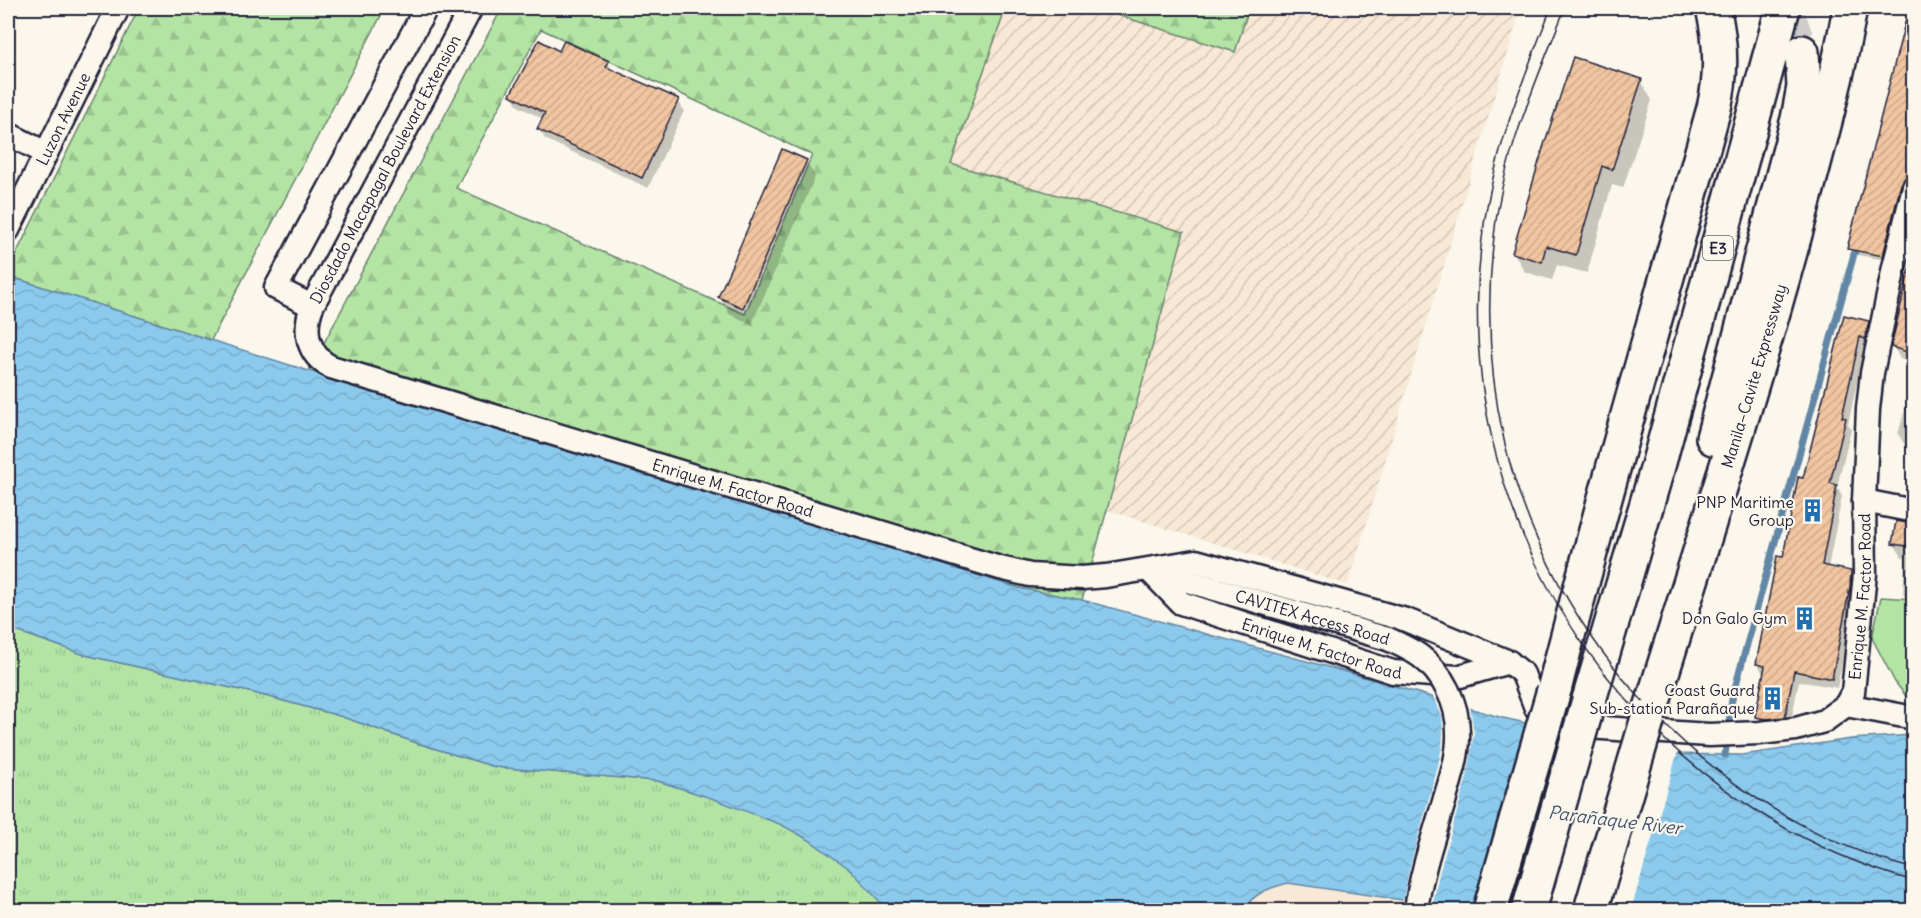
<svg xmlns="http://www.w3.org/2000/svg" width="1921" height="918" viewBox="0 0 1921 918" font-family="Delius,sans-serif">
<style>
.built{fill:#f8e8d5}
.industrial{fill:url(#industrial-furrows)}
.green{fill:#b3e4a4;stroke:#6a8370;stroke-width:1.5}
.forest{fill:url(#forest-firs);stroke:#6a8370;stroke-width:1.5;fill-rule:evenodd}
.park{fill:url(#park-tufts);stroke:#6a8370;stroke-width:1.5}
.water{fill:url(#water-waves);stroke:#6287a6;stroke-width:1.5}
.pier{fill:#fbf7ec}
.shadow{fill:#0003}
.lines{fill:none;stroke-linecap:round;stroke-linejoin:round}
.stream{stroke:#6287a6;stroke-width:7}
.building{fill:url(#building-hatch);stroke:#22223b;stroke-width:1.5}
.highway-tunnel{stroke:#d0ccc9;stroke-width:33;stroke-dasharray:33 16;stroke-linecap:butt}
.street-casing{stroke:#22223b;stroke-width:27}
.highway-casing{stroke:#22223b;stroke-width:38}
.street{stroke:#fbf7ec;stroke-width:22}
.highway{stroke:#fbf7ec;stroke-width:33}
.tram{stroke:#22223b;stroke-width:1.5}
.street-bridge-casing{stroke:#22223b;stroke-width:27;stroke-linecap:butt}
.highway-bridge-casing{stroke:#22223b;stroke-width:38;stroke-linecap:butt}
.street-bridge{stroke:#fbf7ec;stroke-width:22}
.highway-bridge{stroke:#fbf7ec;stroke-width:33}
.labels{text-anchor:middle;dominant-baseline:central;stroke-width:4.5;stroke-linejoin:round;paint-order:stroke}
.shield{fill:#fbf7ec;stroke:#636270;stroke-width:1.5}
.shield-label{font-size:15px;font-weight:bold;fill:#22223b}
.street-label{font-size:16px;fill:#22223b;stroke:#fbf7ec}
.poi-label{font-size:16px;fill:#22223b;stroke:#fbf7ec;text-anchor:end}
.water-label{font-size:18px;font-style:italic;fill:#425470;stroke:#fbf7ec}
</style>
<defs>
<pattern id="industrial-furrows" width="10" height="10" patternUnits="userSpaceOnUse" patternTransform="scale(1.5)"><rect width="10" height="10" fill="#f8e8d5"/><path d="M-1 1l2-2M0 10L10 0M9 11l2-2" fill="none" stroke="#d4c7b8"/></pattern>
<pattern id="forest-firs" width="22" height="20" patternUnits="userSpaceOnUse" patternTransform="scale(1.5)"><rect width="22" height="20" fill="#b3e4a4"/><path d="M5 1l3.5 6h-7zM16 11l3.5 6h-7z" fill="#9ac38e"/></pattern>
<pattern id="park-tufts" width="24" height="20" patternUnits="userSpaceOnUse" patternTransform="scale(1.5)"><rect width="24" height="20" fill="#b3e4a4"/><path d="M3 7l-1-3M5 7V3M7 7l1-3M15 17l-1-3M17 17v-4M19 17l1-3" fill="none" stroke="#9ac38e"/></pattern>
<pattern id="water-waves" width="16" height="10" patternUnits="userSpaceOnUse" patternTransform="scale(1.5)"><rect width="16" height="10" fill="#8ccaed"/><path d="M0 5q4-4 8 0t8 0" fill="none" stroke="#78adcc"/></pattern>
<pattern id="building-hatch" width="6" height="6" patternUnits="userSpaceOnUse" patternTransform="scale(1.5)"><rect width="6" height="6" fill="#f0c5a0"/><path d="M-1 1l2-2M0 6l6-6M5 7l2-2" fill="none" stroke="#cea98b"/></pattern>
</defs>
<rect width="100%" height="100%" fill="#fbf7ec"/>
<filter id="ink" filterUnits="userSpaceOnUse"><feTurbulence type="fractalNoise" baseFrequency=".0167" numOctaves="2"/><feDisplacementMap in="SourceGraphic" scale="12" xChannelSelector="R" yChannelSelector="G"/><feConvolveMatrix kernelMatrix="1 2 1 2 8 2 1 2 1" color-interpolation-filters="sRGB"/></filter>
<g filter="url(#ink)">
<path class="built" d="M 1288,883 L 1470,910 L 1243,910 L 1250,901 L 1265,889 Z"/>
<path class="industrial" d="M 1006,8 L 1095,8 L 1234,51 L 1249,8 L 1521,8 L 1348,585 L 1107,510 L 1184,232 L 951,164 Z"/>
<path class="green" d="M 1881,597 L 1913,599 L 1913,705 L 1895,682 L 1872,638 Z"/>
<g class="forest">
<path d="M 139,8 L 385,8 L 211,340 L 8,276 L 8,270 Z"/>
<path d="M 502,8 L 1006,8 L 951,164 L 1184,232 L 1082,600 L 1019,588 L 309,371 ZM 541,29 L 812,155 L 745,314 L 456,188 Z"/>
<path d="M 1095,8 L 1249,8 L 1235,52 Z"/>
</g>
<path class="park" d="M 8,628 L 85,655 L 254,693 L 340,716 L 417,743 L 495,767 L 658,781 L 927,865 L 935,910 L 8,910 Z"/>
<path class="water" d="M 8,276 L 309,371 L 1019,588 L 1082,600 L 1350,673 L 1503,718 L 1666,754 L 1742,755 L 1851,739 L 1913,735 L 1913,910 L 1470,910 L 1288,883 C 1269,888 1254,893 1243,910 L 884,910 L 880,902 L 851,870 L 809,840 L 782,825 L 714,799 L 658,781 L 495,767 L 417,743 L 340,716 L 254,693 L 85,655 L 8,628 Z"/>
<g class="pier">
<path d="M 1432,694 L 1470,705 L 1474,733 L 1467,777 L 1439,874 L 1432,908 L 1402,903 L 1410,866 L 1437,770 L 1442,748 L 1443,733 L 1442,716 Z"/>
<path d="M 1534,721 L 1666,751 L 1678,751 L 1631,910 L 1479,910 Z"/>
</g>
<g class="shadow">
<path d="M 1911,8 L 1914,8 L 1914,161 L 1885,260 L 1852,254 L 1849,249 Z"/>
<path d="M 560,53 L 608,62 L 613,72 L 678,100 L 684,111 L 648,188 L 545,139 L 539,129 L 543,119 L 518,106 L 512,95 Z"/>
<path d="M 1641,81 L 1652,100 L 1623,188 L 1612,185 L 1587,273 L 1557,265 L 1552,280 L 1525,272 L 1514,253 Z"/>
<path d="M 806,161 L 815,177 L 752,324 L 729,314 L 720,297 Z"/>
<path d="M 1914,295 L 1914,364 L 1900,359 L 1893,346 Z"/>
<path d="M 1845,317 L 1868,322 L 1874,332 L 1871,348 L 1865,346 L 1848,424 L 1851,429 L 1837,487 L 1842,496 L 1828,568 L 1850,572 L 1856,583 L 1855,598 L 1837,688 L 1799,681 L 1790,727 L 1763,726 L 1757,716 L 1763,674 L 1758,664 Z"/>
<path d="M 1909,396 L 1914,397 L 1914,449 L 1906,447 L 1898,434 Z"/>
<path d="M 1914,525 L 1914,607 L 1911,607 L 1903,594 L 1905,558 L 1902,557 L 1894,544 Z"/>
</g>
<g class="lines">
<path class="stream" d="M 1725,755 L 1732,699 L 1857,243"/>
</g>
<g class="building">
<path d="M 1907,15 L 1914,16 L 1914,148 L 1906,177 L 1901,184 L 1883,256 L 1847,249 Z"/>
<path d="M 539,40 L 559,51 L 564,41 L 609,61 L 606,67 L 679,99 L 642,178 L 537,129 L 545,113 L 510,95 Z"/>
<path d="M 1573,57 L 1642,79 L 1612,170 L 1602,166 L 1576,255 L 1546,246 L 1542,262 L 1512,253 L 1543,148 Z"/>
<path d="M 782,149 L 807,160 L 743,308 L 718,297 Z"/>
<path d="M 1910,266 L 1914,266 L 1914,354 L 1891,347 Z"/>
<path d="M 1844,315 L 1869,321 L 1865,339 L 1860,337 L 1842,417 L 1846,418 L 1830,483 L 1837,485 L 1822,565 L 1851,571 L 1850,587 L 1832,679 L 1794,671 L 1785,717 L 1766,719 L 1755,717 L 1765,666 L 1756,664 L 1777,556 L 1783,557 L 1798,477 L 1803,478 Z"/>
<path d="M 1896,521 L 1914,524 L 1914,547 L 1892,544 Z"/>
</g>
<g class="lines">
<path class="highway-tunnel" d="M 1786,8 L 1802,52"/>
<defs>
<g id="street">
<path id="s1" d="M 471,8 L 312,306 C 303,330 307,355 331,367 L 1000,568 L 1030,575 L 1082,578 L 1106,576 L 1196,561 L 1406,620 L 1509,662 L 1523,674 L 1536,708 L 1548,719 L 1572,726 L 1709,735 L 1760,733 L 1796,729 L 1824,721 L 1846,705 L 1853,692 L 1865,574 L 1864,501 L 1868,409 L 1872,373 L 1894,267 L 1914,187"/>
<path d="M 8,134 L 46,153"/>
<path id="s2" d="M 8,230 L 118,8"/>
<path d="M 312,306 L 276,288 L 426,8"/>
<path d="M 1864,501 L 1914,511"/>
<path id="s3" d="M 1149,570 L 1181,603 L 1393,672 L 1457,677 L 1509,662"/>
<path id="s4" d="M 1153,571 L 1388,639"/>
<path d="M 1846,705 L 1914,718"/>
</g>
<g id="highway">
<path d="M 1713,438 L 1798,119 L 1804,87 L 1802,52"/>
<path d="M 1554,690 C 1603,495 1661,302 1714,108 C 1722,75 1721,40 1713,8"/>
<path d="M 1589,700 L 1658,466 L 1783,8"/>
<path id="s5" d="M 1648,718 C 1699,553 1753,389 1798,223 C 1817,152 1837,81 1850,8"/>
</g>
</defs>
<use href="#street" class="street-casing"/>
<use href="#highway" class="highway-casing"/>
<use href="#street" class="street"/>
<use href="#highway" class="highway"/>
<g class="tram">
<path d="M 1551,8 C 1522,81 1494,152 1483,231 C 1442,523 1632,802 1914,881"/>
<path d="M 1565,8 C 1536,82 1502,157 1494,237 C 1486,305 1489,373 1504,440 C 1551,642 1712,815 1914,869"/>
</g>
<defs>
<path id="street-bridge" d="M 1388,639 C 1399,644 1410,649 1420,656 C 1443,673 1458,704 1458,732 C 1459,753 1452,775 1446,795 C 1435,833 1421,871 1416,910"/>
<g id="highway-bridge">
<path d="M 1490,910 L 1554,690"/>
<path d="M 1529,910 L 1589,700"/>
<path d="M 1591,910 L 1648,718"/>
</g>
</defs>
<use href="#street-bridge" class="street-bridge-casing"/>
<use href="#highway-bridge" class="highway-bridge-casing"/>
<use href="#street-bridge" class="street-bridge"/>
<use href="#highway-bridge" class="highway-bridge"/>
</g>
</g>
<defs>
<symbol id="building-bare" viewBox="-9 -9 18 18"><path d="M-4-6H4V6H1V3H-1V6H-4ZM-2.5-4.3h1.7v1.8h-1.7ZM.8-4.3h1.7v1.8H.8ZM-2.5-1h1.7V.8h-1.7ZM.8-1h1.7V.8H.8Z" fill="#1f6fb2" stroke="#fbf7ec" stroke-width="2.5" paint-order="stroke"/></symbol>
</defs>
<g fill-rule="evenodd">
<use href="#building-bare" x="1796" y="494" width="33" height="33"/>
<use href="#building-bare" x="1788" y="602" width="33" height="33"/>
<use href="#building-bare" x="1756" y="682" width="33" height="33"/>
</g>
<g class="labels">
<rect class="shield" x="1703" y="236" width="30" height="24" rx="4.5"/>
<g class="shield-label">
<text x="1718" y="248">E3</text>
</g>
<g class="street-label">
<text stroke="none"><textPath href="#s2" startOffset="124">Luzon Avenue</textPath></text>
<text transform="translate(385 169) rotate(-62)">Diosdado Macapagal Boulevard Extension</text>
<text stroke="none"><textPath href="#s5" startOffset="358">Manila–Cavite Expressway</textPath></text>
<text stroke="none"><textPath href="#s1" startOffset="828">Enrique M. Factor Road</textPath></text>
<text stroke="none"><textPath href="#s1" startOffset="2122">Enrique M. Factor Road</textPath></text>
<text stroke="none"><textPath href="#s4" startOffset="166">CAVITEX Access Road</textPath></text>
<text stroke="none"><textPath href="#s3" startOffset="194">Enrique M. Factor Road</textPath></text>
</g>
<g class="poi-label">
<text x="1794" y="502">PNP Maritime<tspan x="1794" dy="18">Group</tspan></text>
<text x="1787" y="618">Don Galo Gym</text>
<text x="1755" y="690">Coast Guard<tspan x="1755" dy="18">Sub-station Parañaque</tspan></text>
</g>
<g class="water-label">
<text transform="translate(1615 820) rotate(7)">Parañaque River</text>
</g>
</g>
<rect width="1921" height="918" fill="none" stroke="#fbf7ec" stroke-width="30"/>
<rect x="15" y="15" width="1891" height="888" fill="none" stroke="#22223b" stroke-width="2" filter="url(#ink)"/>
</svg>
